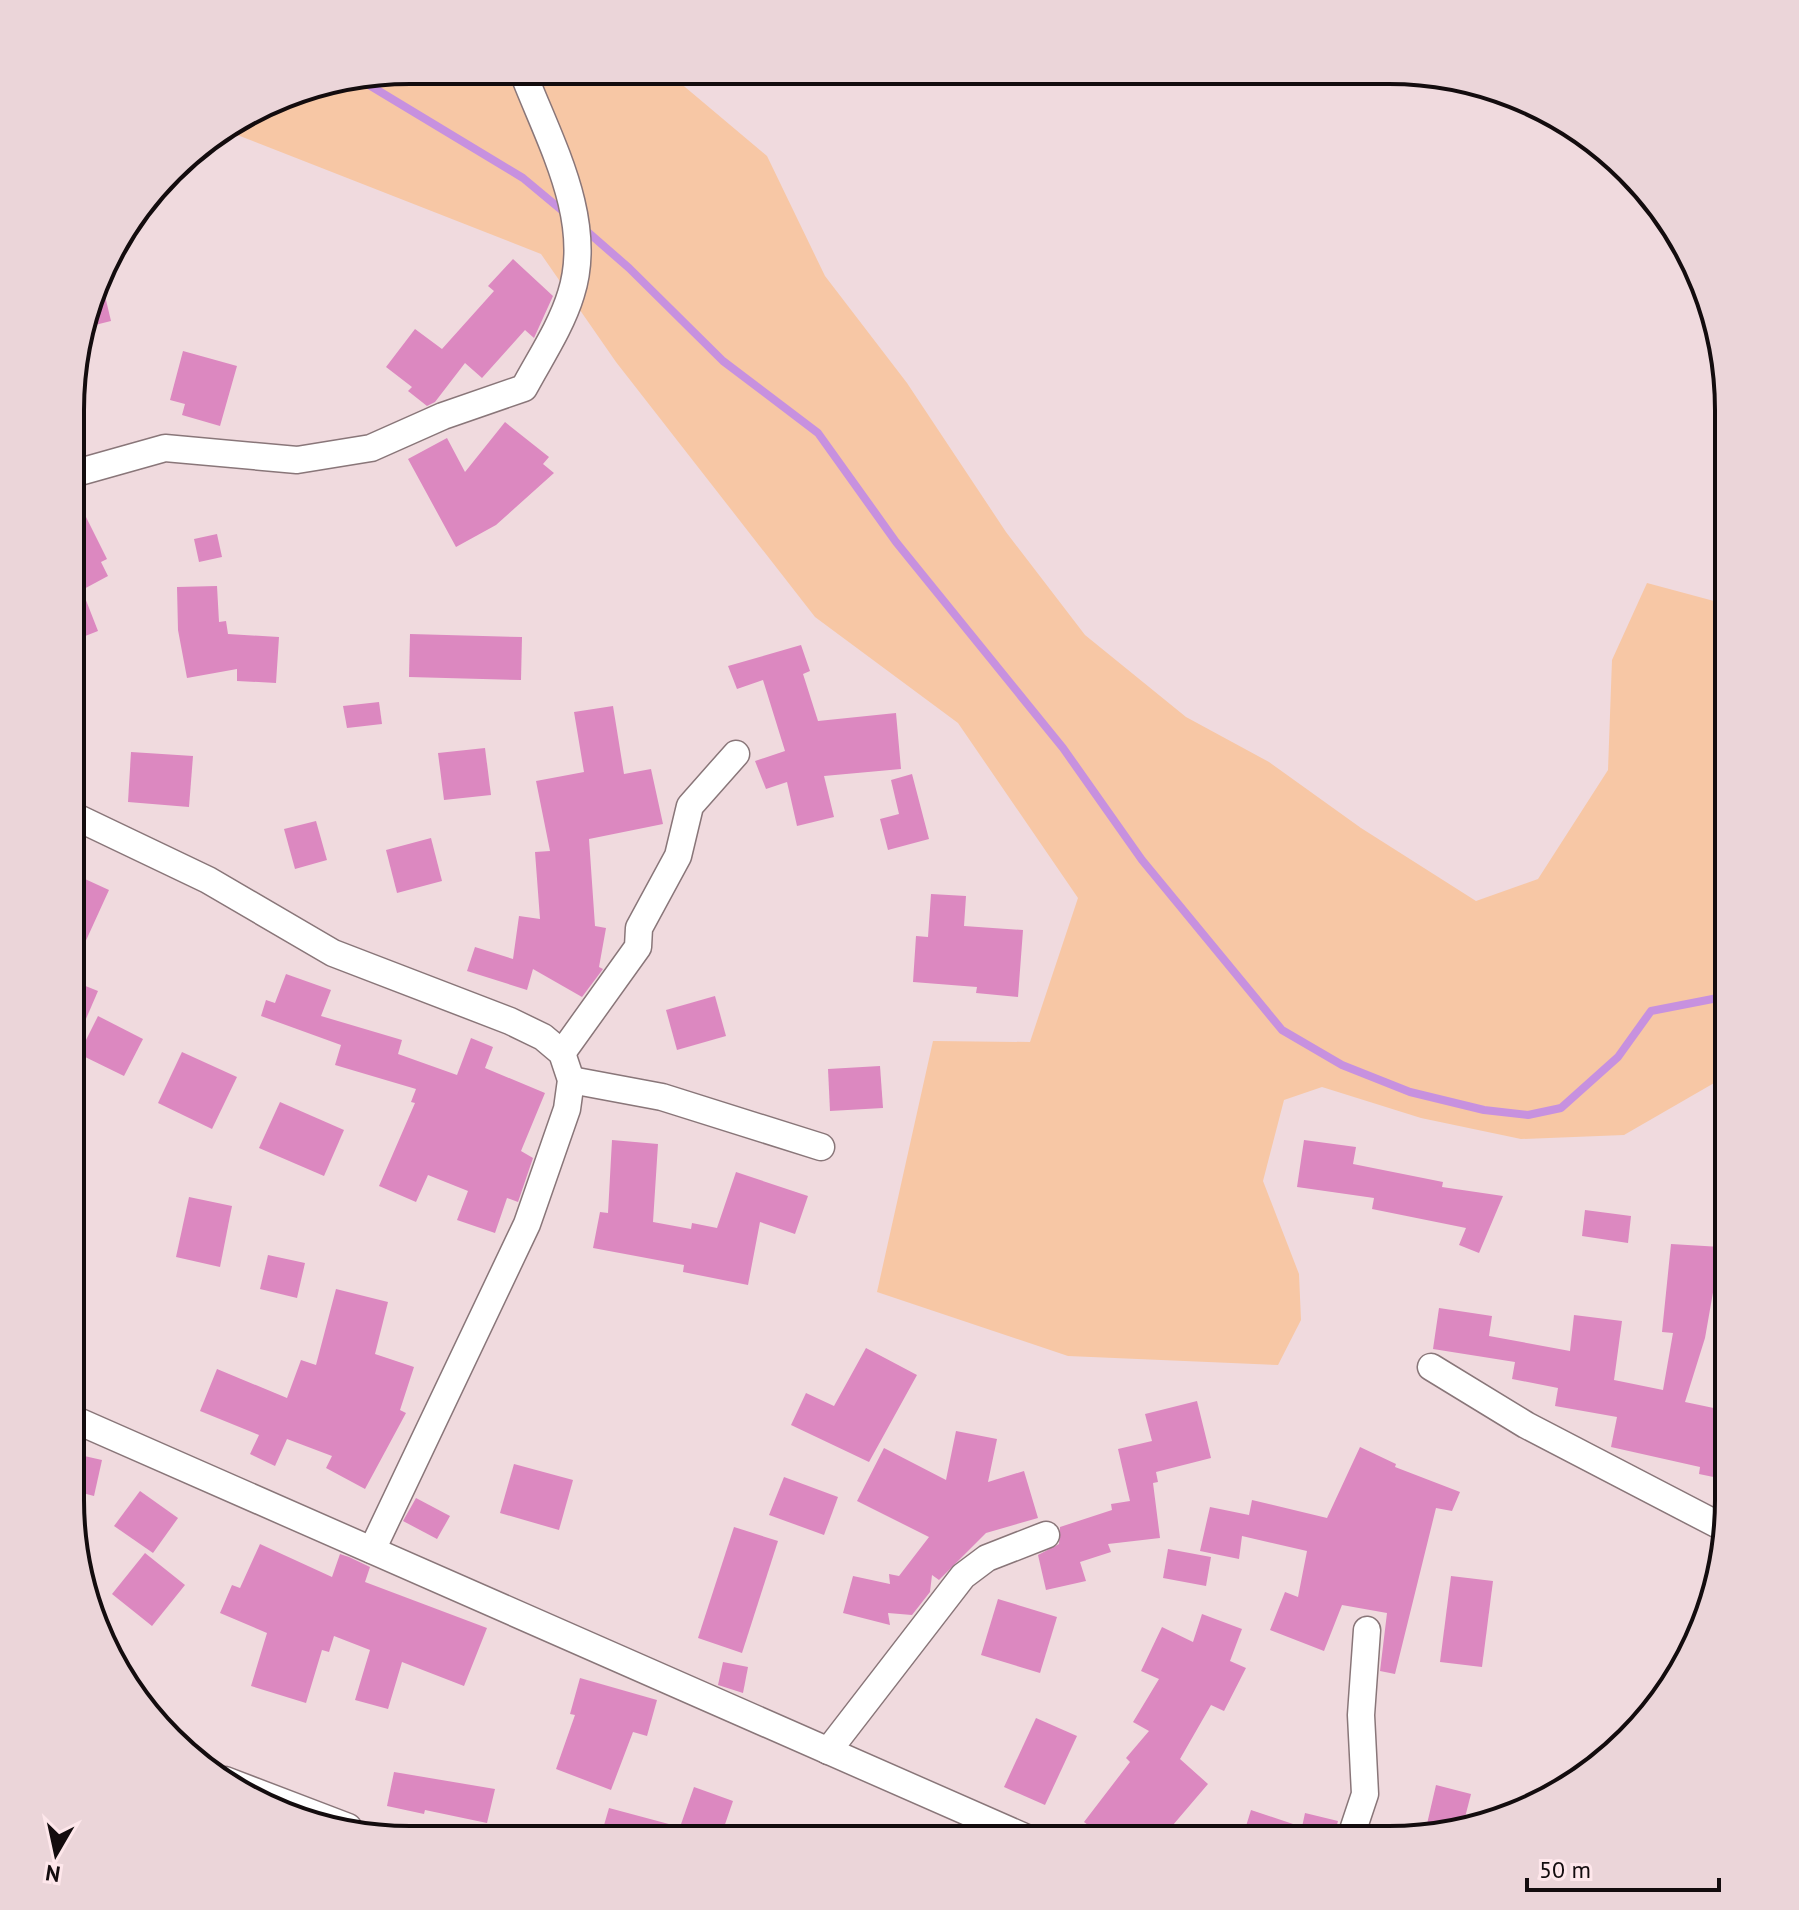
<svg xmlns="http://www.w3.org/2000/svg" width="1799" height="1910" viewBox="0 0 1799 1910" font-family="'PT Sans',sans-serif">
<style>
.green{fill:#f7c7a5}
.lines{fill:none;stroke-linecap:round;stroke-linejoin:round}
.stream{stroke:#c791df;stroke-width:8}
.building{fill:#dc88c0}
.minor-casing{stroke:#897679;stroke-width:29}
.minor{stroke:#fff;stroke-width:26}
.rim{fill:none;stroke:#130c0e;stroke-width:4}
</style>
<rect width="100%" height="100%" fill="#f0dade"/>
<path class="green" d="M 410,70 L 666,71 L 767,156 L 825,276 L 907,383 L 1006,532 L 1085,635 L 1186,717 L 1269,762 L 1361,828 L 1476,901 L 1538,879 L 1608,770 L 1612,660 L 1647,583 L 1714,601 L 1728,617 L 1728,1075 L 1624,1135 L 1521,1139 L 1421,1118 L 1322,1087 L 1284,1100 L 1263,1181 L 1299,1274 L 1301,1320 L 1278,1365 L 1068,1356 L 877,1292 L 933,1041 L 1030,1042 L 1078,898 L 958,723 L 815,617 L 616,362 L 541,254 L 227,131 L 300,88 Z"/>
<g class="lines">
<g class="stream">
<path d="M 359,79 L 523,178 L 565,213"/>
<path d="M 582,227 L 629,268 L 723,361 L 818,433 L 896,542 L 1063,748 L 1142,860 L 1282,1030 L 1342,1065 L 1410,1092 L 1484,1110 L 1528,1115 L 1561,1108 L 1618,1057 L 1651,1011 L 1728,996"/>
</g>
</g>
<g class="building">
<path d="M 513,259 L 553,296 L 534,338 L 525,330 L 482,378 L 465,363 L 435,402 L 427,406 L 408,391 L 412,387 L 386,367 L 415,329 L 442,349 L 494,291 L 488,286 Z"/>
<path d="M 101,279 L 111,321 L 83,328 L 90,309 Z"/>
<path d="M 183,351 L 237,366 L 220,426 L 182,415 L 185,404 L 170,400 Z"/>
<path d="M 505,422 L 549,457 L 543,464 L 554,473 L 496,525 L 456,547 L 408,459 L 447,438 L 465,472 Z"/>
<path d="M 76,497 L 107,559 L 101,562 L 108,576 L 82,590 L 98,631 L 75,640 Z"/>
<path d="M 217,534 L 222,557 L 199,562 L 194,539 Z"/>
<path d="M 217,586 L 219,622 L 226,621 L 228,634 L 279,637 L 276,683 L 237,681 L 237,669 L 187,678 L 178,630 L 177,587 Z"/>
<path d="M 410,634 L 522,637 L 521,680 L 409,677 Z"/>
<path d="M 801,645 L 810,671 L 803,674 L 818,721 L 896,713 L 901,769 L 824,776 L 834,817 L 797,826 L 787,782 L 766,789 L 755,761 L 785,751 L 763,680 L 737,689 L 728,666 Z"/>
<path d="M 379,702 L 382,724 L 347,728 L 343,706 Z"/>
<path d="M 613,706 L 624,774 L 651,769 L 663,824 L 589,839 L 595,926 L 606,928 L 599,967 L 603,969 L 582,997 L 533,969 L 527,990 L 467,971 L 475,947 L 513,959 L 519,916 L 540,919 L 535,852 L 550,851 L 536,781 L 584,772 L 574,712 Z"/>
<path d="M 485,748 L 491,795 L 444,800 L 438,753 Z"/>
<path d="M 131,752 L 193,756 L 189,807 L 128,802 Z"/>
<path d="M 912,774 L 929,839 L 888,850 L 880,819 L 899,814 L 891,780 Z"/>
<path d="M 316,821 L 327,860 L 295,869 L 284,829 Z"/>
<path d="M 431,838 L 442,881 L 397,893 L 386,850 Z"/>
<path d="M 74,874 L 109,890 L 73,969 L 74,906 Z"/>
<path d="M 931,894 L 966,896 L 964,926 L 1023,930 L 1018,997 L 976,993 L 977,987 L 913,982 L 916,936 L 928,937 Z"/>
<path d="M 286,974 L 331,990 L 321,1016 L 402,1040 L 398,1054 L 457,1075 L 471,1038 L 493,1047 L 485,1068 L 545,1093 L 521,1151 L 533,1158 L 518,1202 L 507,1198 L 495,1233 L 457,1220 L 468,1191 L 428,1175 L 416,1202 L 379,1186 L 415,1103 L 411,1102 L 416,1089 L 335,1065 L 341,1045 L 261,1016 L 266,1000 L 275,1003 Z"/>
<path d="M 73,981 L 98,991 L 73,1049 Z"/>
<path d="M 715,996 L 726,1036 L 677,1050 L 666,1010 Z"/>
<path d="M 98,1016 L 143,1039 L 124,1076 L 79,1054 Z"/>
<path d="M 182,1052 L 237,1077 L 212,1129 L 158,1103 Z"/>
<path d="M 880,1066 L 883,1108 L 830,1111 L 828,1069 Z"/>
<path d="M 280,1102 L 344,1130 L 324,1176 L 259,1148 Z"/>
<path d="M 612,1140 L 658,1144 L 653,1222 L 691,1229 L 692,1223 L 717,1228 L 736,1172 L 808,1196 L 795,1234 L 760,1222 L 748,1285 L 683,1272 L 684,1265 L 593,1248 L 600,1212 L 608,1213 Z"/>
<path d="M 1304,1140 L 1356,1147 L 1353,1164 L 1443,1182 L 1442,1187 L 1503,1196 L 1479,1253 L 1459,1245 L 1466,1228 L 1372,1209 L 1374,1198 L 1297,1187 Z"/>
<path d="M 189,1197 L 232,1206 L 220,1267 L 176,1257 Z"/>
<path d="M 1585,1210 L 1631,1216 L 1628,1243 L 1582,1236 Z"/>
<path d="M 1671,1244 L 1721,1247 L 1719,1282 L 1715,1281 L 1705,1338 L 1685,1402 L 1728,1411 L 1728,1480 L 1699,1474 L 1700,1467 L 1611,1447 L 1617,1417 L 1555,1406 L 1558,1388 L 1512,1379 L 1515,1362 L 1433,1349 L 1439,1308 L 1492,1316 L 1489,1336 L 1570,1351 L 1574,1315 L 1622,1321 L 1614,1380 L 1663,1390 L 1673,1333 L 1662,1332 Z"/>
<path d="M 268,1255 L 305,1263 L 297,1298 L 260,1289 Z"/>
<path d="M 336,1289 L 388,1302 L 375,1354 L 414,1367 L 400,1410 L 406,1413 L 365,1489 L 326,1468 L 332,1456 L 287,1439 L 275,1466 L 250,1454 L 259,1435 L 200,1411 L 217,1369 L 287,1398 L 301,1360 L 316,1365 Z"/>
<path d="M 866,1348 L 917,1375 L 869,1462 L 791,1425 L 806,1393 L 834,1406 Z"/>
<path d="M 1197,1401 L 1211,1458 L 1156,1472 L 1158,1482 L 1153,1483 L 1160,1538 L 1108,1544 L 1111,1552 L 1080,1562 L 1086,1581 L 1046,1590 L 1038,1555 L 1059,1544 L 1060,1527 L 1112,1510 L 1111,1504 L 1130,1501 L 1118,1449 L 1152,1441 L 1145,1414 Z"/>
<path d="M 956,1431 L 997,1439 L 988,1482 L 1024,1471 L 1038,1518 L 986,1533 L 939,1580 L 932,1575 L 930,1592 L 912,1615 L 888,1613 L 890,1625 L 843,1613 L 853,1576 L 890,1584 L 889,1574 L 899,1576 L 929,1537 L 857,1501 L 884,1448 L 946,1480 Z"/>
<path d="M 1360,1447 L 1396,1464 L 1395,1467 L 1460,1492 L 1452,1511 L 1436,1508 L 1395,1674 L 1380,1671 L 1387,1613 L 1342,1605 L 1324,1651 L 1270,1630 L 1285,1592 L 1298,1597 L 1307,1551 L 1242,1536 L 1239,1559 L 1200,1551 L 1210,1507 L 1249,1515 L 1252,1500 L 1327,1518 Z"/>
<path d="M 71,1453 L 102,1460 L 94,1496 L 71,1490 Z"/>
<path d="M 514,1464 L 573,1480 L 559,1530 L 500,1513 Z"/>
<path d="M 784,1477 L 838,1497 L 824,1535 L 769,1515 Z"/>
<path d="M 140,1491 L 178,1518 L 153,1553 L 114,1526 Z"/>
<path d="M 416,1498 L 450,1516 L 437,1539 L 403,1521 Z"/>
<path d="M 734,1527 L 778,1541 L 742,1653 L 698,1638 Z"/>
<path d="M 260,1544 L 332,1577 L 340,1554 L 349,1557 L 370,1567 L 365,1582 L 487,1628 L 464,1686 L 402,1662 L 388,1709 L 355,1700 L 370,1650 L 334,1636 L 329,1652 L 322,1650 L 306,1703 L 251,1686 L 267,1633 L 220,1613 L 232,1585 L 240,1588 Z"/>
<path d="M 1168,1549 L 1211,1557 L 1206,1586 L 1163,1578 Z"/>
<path d="M 145,1553 L 185,1585 L 152,1626 L 112,1594 Z"/>
<path d="M 1451,1576 L 1493,1581 L 1482,1667 L 1440,1662 Z"/>
<path d="M 998,1599 L 1057,1617 L 1040,1673 L 981,1655 Z"/>
<path d="M 1202,1614 L 1242,1629 L 1230,1661 L 1246,1668 L 1224,1711 L 1211,1705 L 1180,1759 L 1208,1784 L 1161,1839 L 1107,1839 L 1084,1822 L 1130,1762 L 1126,1758 L 1149,1731 L 1133,1722 L 1159,1679 L 1141,1671 L 1162,1627 L 1193,1642 Z"/>
<path d="M 723,1662 L 748,1667 L 743,1693 L 718,1685 Z"/>
<path d="M 580,1678 L 657,1700 L 647,1736 L 633,1732 L 611,1790 L 556,1769 L 575,1715 L 570,1714 Z"/>
<path d="M 1036,1718 L 1077,1736 L 1045,1805 L 1004,1787 Z"/>
<path d="M 394,1772 L 495,1789 L 487,1823 L 425,1810 L 424,1814 L 387,1806 Z"/>
<path d="M 1436,1785 L 1471,1794 L 1462,1829 L 1424,1837 Z"/>
<path d="M 694,1787 L 733,1801 L 721,1836 L 708,1831 L 705,1839 L 600,1839 L 609,1808 L 680,1827 Z"/>
<path d="M 1251,1810 L 1302,1827 L 1305,1813 L 1338,1821 L 1333,1839 L 1242,1839 Z"/>
</g>
<g class="lines">
<defs>
<g id="minor">
<path d="M 76,473 L 165,448 L 297,460 L 371,448 L 443,416 L 524,388 C 540,358 561,327 571,294 C 595,219 548,139 522,70"/>
<path d="M 74,816 L 208,880 L 333,953 L 510,1021 L 543,1037 L 562,1053 L 571,1080 L 567,1109 L 527,1224 L 372,1550"/>
<path d="M 562,1053 L 638,947 L 639,928 L 678,856 L 690,806 L 736,754"/>
<path d="M 571,1080 L 662,1097 L 821,1147"/>
<path d="M 1431,1367 L 1526,1425 L 1726,1529"/>
<path d="M 71,1418 L 1029,1839"/>
<path d="M 828,1751 L 963,1576 L 987,1558 L 1046,1535"/>
<path d="M 225,1780 L 348,1827"/>
<path d="M 1350,1839 L 1365,1794 L 1361,1715 L 1367,1630"/>
</g>
</defs>
<use href="#minor" class="minor-casing"/>
<use href="#minor" class="minor"/>
</g>
<path d="M0 0H1799V1910H0ZM410 84H1389A326 326 0 0 1 1715 410V1500A326 326 0 0 1 1389 1826H410A326 326 0 0 1 84 1500V410A326 326 0 0 1 410 84Z" fill="#ebd5d9" fill-rule="evenodd"/>
<path class="rim" d="M410 84H1389A326 326 0 0 1 1715 410V1500A326 326 0 0 1 1389 1826H410A326 326 0 0 1 84 1500V410A326 326 0 0 1 410 84Z"/>
<g transform="translate(56 1854) rotate(189)" stroke="#fee7eb" stroke-width="6" paint-order="stroke">
<path d="M0-6L14 30L0 20L-14 30Z" fill="#130c0e"/>
<text y="-12" font-size="22" font-weight="bold" text-anchor="middle" fill="#130c0e">N</text>
</g>
<path d="M1527 1878v12h192v-12" fill="none" stroke="#130c0e" stroke-width="4"/>
<text x="1539" y="1878" font-size="24" fill="#130c0e" stroke="#fee7eb" stroke-width="6" paint-order="stroke">50 m</text>
</svg>
